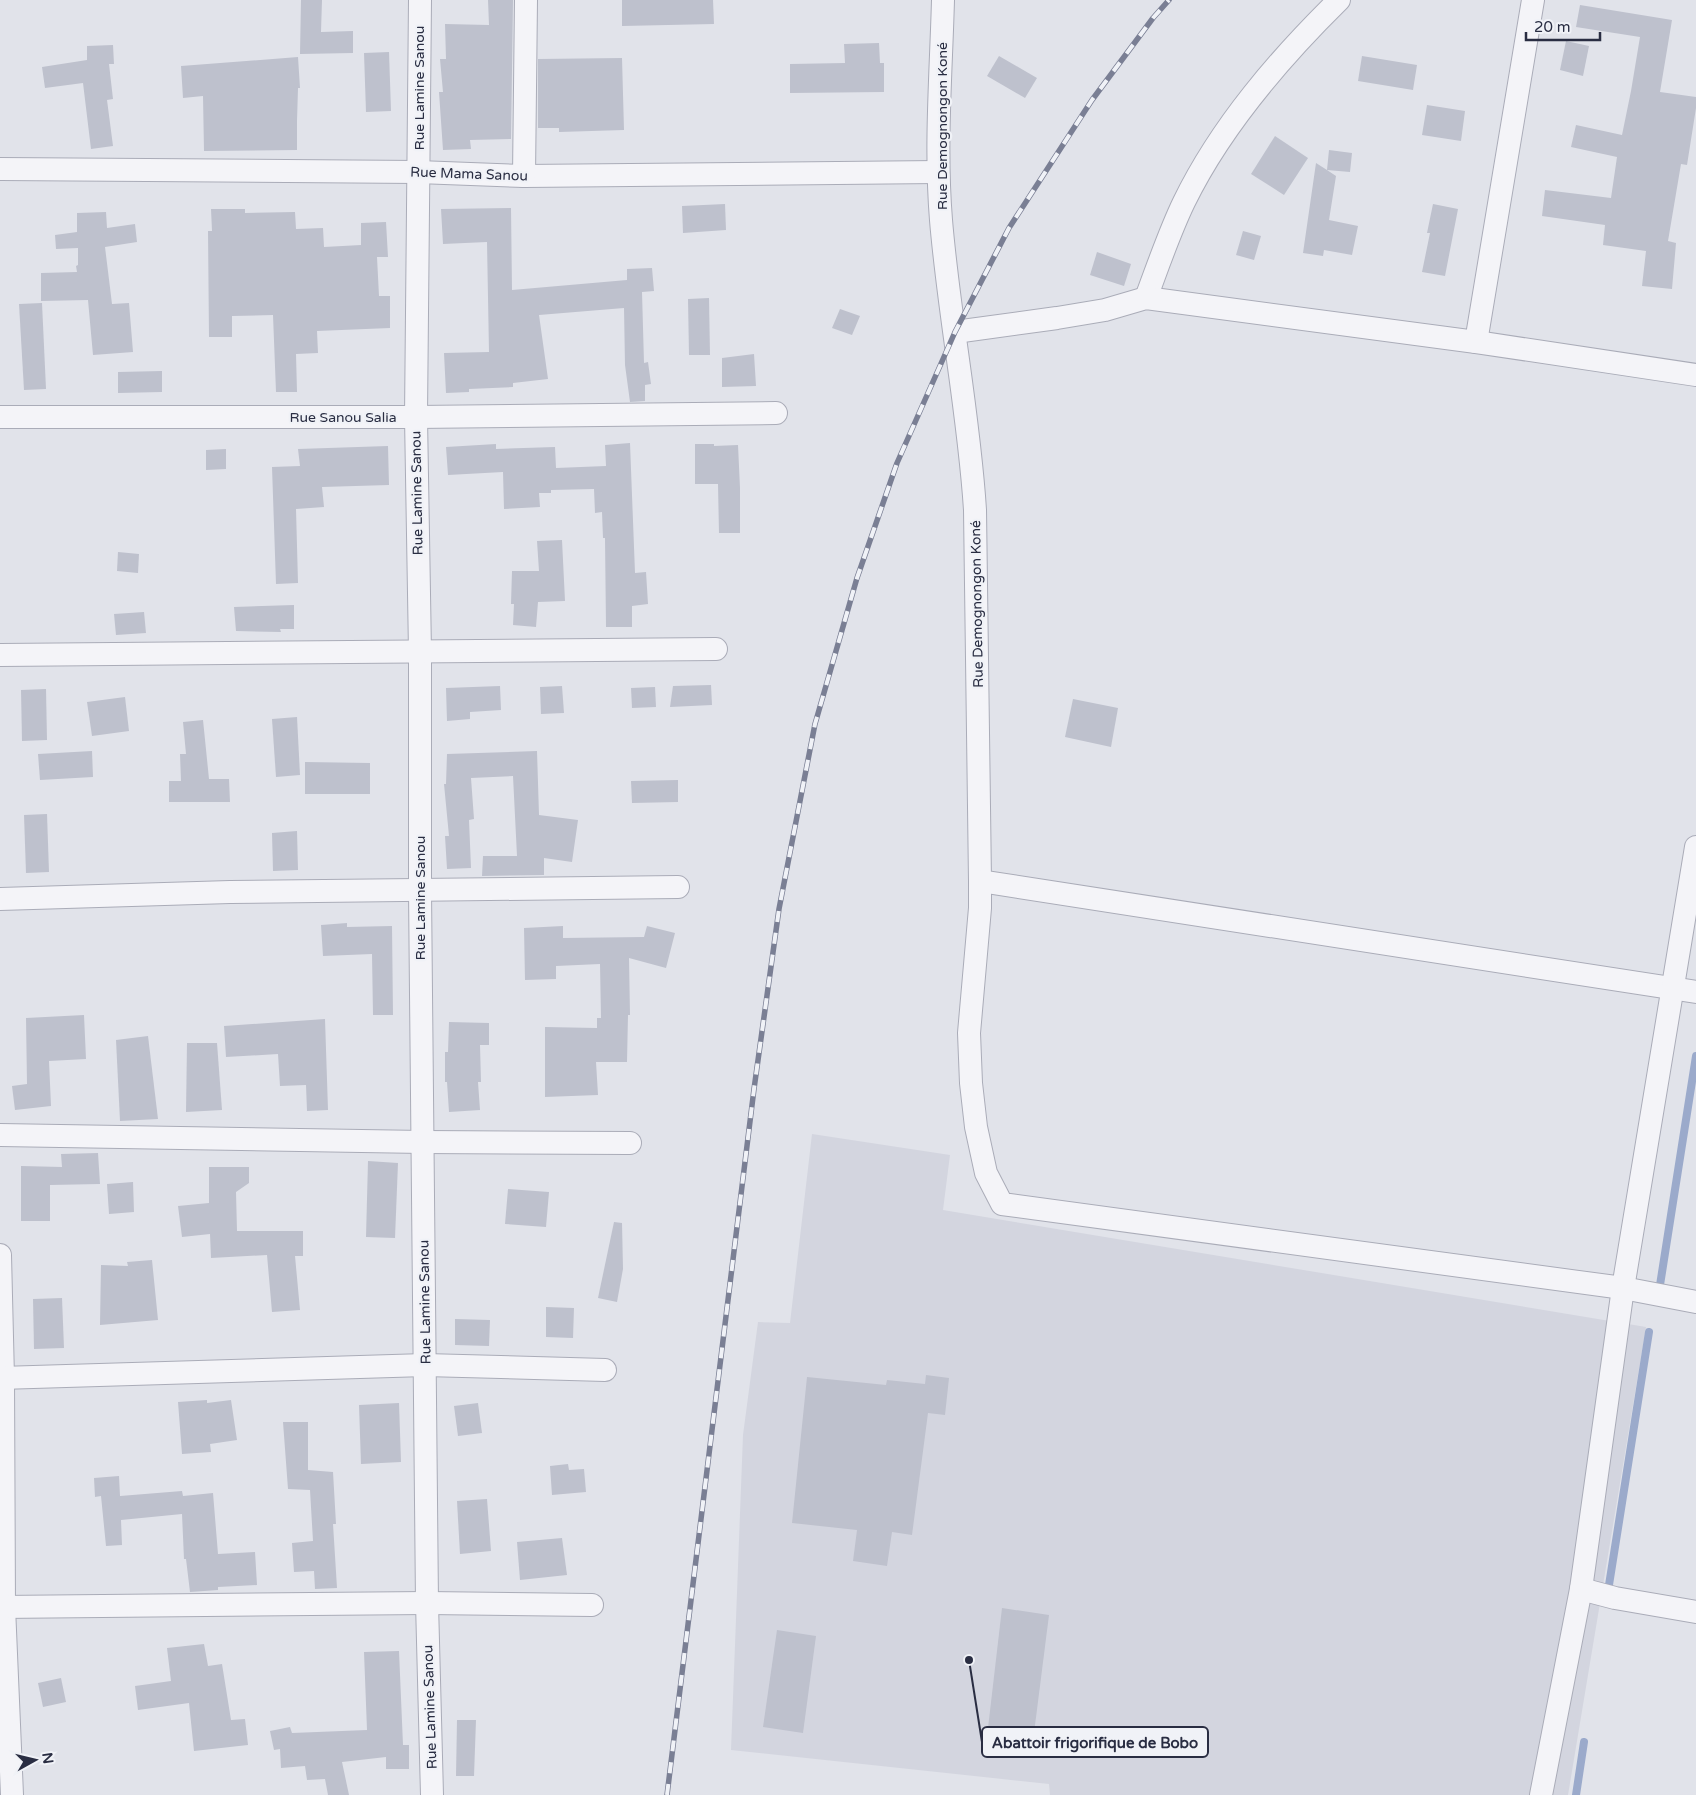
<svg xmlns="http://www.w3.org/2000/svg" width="1696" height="1795" viewBox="0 0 1696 1795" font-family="'Varela Round',sans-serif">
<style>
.built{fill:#d3d5df}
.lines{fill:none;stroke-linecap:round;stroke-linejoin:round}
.stream{stroke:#9baacb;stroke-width:8}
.building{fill:#bec1cd}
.street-casing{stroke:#aaacb8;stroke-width:24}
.street{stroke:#f4f4f8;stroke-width:22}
.rail-casing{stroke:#7a7f94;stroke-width:5.5}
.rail{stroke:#f0f2f7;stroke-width:4;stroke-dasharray:11;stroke-linecap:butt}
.labels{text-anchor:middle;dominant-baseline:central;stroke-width:4.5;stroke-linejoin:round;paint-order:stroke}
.street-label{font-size:14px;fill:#292d42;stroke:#f0f2f7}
.leader{fill:none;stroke:#292d42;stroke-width:2}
.callout-dot{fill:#292d42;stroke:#f0f2f7;stroke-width:2}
.callout{fill:#f0f2f7;stroke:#292d42;stroke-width:2}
.callout-label{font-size:15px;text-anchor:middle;font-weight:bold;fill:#292d42}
</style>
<rect width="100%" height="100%" fill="#e1e3ea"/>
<path class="built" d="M 812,1134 L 950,1155 L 943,1210 L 1646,1327 L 1568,1795 L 1050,1795 L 1049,1784 L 731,1750 L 743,1435 L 758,1322 L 790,1323 Z"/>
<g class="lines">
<g class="stream">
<path d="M 1660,1285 L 1696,1056"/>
<path d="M 1609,1585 L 1649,1332"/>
<path d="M 1576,1795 L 1584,1742"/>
</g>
</g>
<g class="building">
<path d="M 301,0 L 322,0 L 321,32 L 353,31 L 353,53 L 300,54 Z"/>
<path d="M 488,0 L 513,0 L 511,139 L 470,140 L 471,149 L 443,150 L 439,92 L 443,92 L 440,59 L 446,59 L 445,24 L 489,25 Z"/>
<path d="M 622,0 L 713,0 L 714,24 L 622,26 Z"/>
<path d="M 1580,5 L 1672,20 L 1660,92 L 1696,97 L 1696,108 L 1687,165 L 1681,164 L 1668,241 L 1676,243 L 1672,289 L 1642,286 L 1646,251 L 1603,245 L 1605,225 L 1542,216 L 1545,190 L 1611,198 L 1617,157 L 1571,147 L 1576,125 L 1622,135 L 1631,91 L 1640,37 L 1576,27 Z"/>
<path d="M 1566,41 L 1589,46 L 1583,76 L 1560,70 Z"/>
<path d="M 879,43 L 880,63 L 884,63 L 884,92 L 790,93 L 790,64 L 845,63 L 844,44 Z"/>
<path d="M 113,45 L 114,64 L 109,64 L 113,99 L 107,100 L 113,146 L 91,149 L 83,83 L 45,88 L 42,67 L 87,60 L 87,46 Z"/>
<path d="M 389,52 L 391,111 L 366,112 L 364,53 Z"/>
<path d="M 999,56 L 1037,78 L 1025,98 L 987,76 Z"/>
<path d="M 1362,56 L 1417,65 L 1413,90 L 1358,81 Z"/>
<path d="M 298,57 L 300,88 L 298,88 L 297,121 L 297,150 L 204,151 L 203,96 L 183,98 L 181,66 Z"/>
<path d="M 622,58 L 624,130 L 559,132 L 559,128 L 538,128 L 538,59 Z"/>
<path d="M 1427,105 L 1465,111 L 1461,141 L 1422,135 Z"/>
<path d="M 1275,136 L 1308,158 L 1284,195 L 1251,174 Z"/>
<path d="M 1329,150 L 1352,153 L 1350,172 L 1327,170 L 1336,176 L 1329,220 L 1358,226 L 1352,255 L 1324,250 L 1323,256 L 1303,253 L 1316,163 L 1327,170 Z"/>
<path d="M 725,204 L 726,230 L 683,233 L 682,206 Z"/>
<path d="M 1433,204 L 1458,209 L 1445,276 L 1422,272 L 1430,233 L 1427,233 Z"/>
<path d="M 511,208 L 512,290 L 627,280 L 627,269 L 652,268 L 654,291 L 642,292 L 644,363 L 648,362 L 651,384 L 645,385 L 645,401 L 630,402 L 625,365 L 624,308 L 539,315 L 548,379 L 513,383 L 513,387 L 469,389 L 469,392 L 446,393 L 444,353 L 489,352 L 487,242 L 443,244 L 441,209 Z"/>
<path d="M 211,209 L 245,209 L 245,213 L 295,212 L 296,229 L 323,228 L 324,247 L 361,245 L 361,223 L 386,222 L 388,257 L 377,257 L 379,296 L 390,296 L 390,328 L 317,331 L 318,353 L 296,354 L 297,392 L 276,392 L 273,315 L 232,316 L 232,337 L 209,337 L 208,231 L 212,231 Z"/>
<path d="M 106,212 L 107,228 L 135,224 L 137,242 L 105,247 L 112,304 L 129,303 L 133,352 L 93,355 L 88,300 L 41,301 L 41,273 L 77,272 L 76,266 L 78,265 L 78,248 L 56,249 L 55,235 L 77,232 L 77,213 Z"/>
<path d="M 1243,231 L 1261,236 L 1254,260 L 1236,255 Z"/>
<path d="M 1097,252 L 1131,264 L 1124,286 L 1090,275 Z"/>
<path d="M 709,298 L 710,355 L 689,355 L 688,299 Z"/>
<path d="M 42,303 L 46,389 L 24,390 L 19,304 Z"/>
<path d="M 840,309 L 860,316 L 852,335 L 832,328 Z"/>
<path d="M 754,354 L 756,386 L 722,387 L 722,358 Z"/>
<path d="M 162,371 L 162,392 L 118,393 L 118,372 Z"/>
<path d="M 630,443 L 635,573 L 646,572 L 648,604 L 632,606 L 632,627 L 606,627 L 605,538 L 603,538 L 602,512 L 595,513 L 594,489 L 551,490 L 551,493 L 539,493 L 540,507 L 504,509 L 503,472 L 448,475 L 446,447 L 496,444 L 496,449 L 555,447 L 556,468 L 606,466 L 605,445 Z"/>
<path d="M 695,444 L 714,444 L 714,446 L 738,445 L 740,488 L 740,533 L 719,533 L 718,484 L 695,484 Z"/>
<path d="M 388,446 L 389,485 L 322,487 L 324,507 L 296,509 L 298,583 L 276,584 L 272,467 L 300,466 L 298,449 Z"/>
<path d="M 226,449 L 226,469 L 206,470 L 206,450 Z"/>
<path d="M 562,540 L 565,601 L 538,602 L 536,627 L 513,625 L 514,604 L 511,604 L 512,571 L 539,571 L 537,541 Z"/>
<path d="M 118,552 L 139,554 L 138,573 L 117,571 Z"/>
<path d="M 294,605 L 294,629 L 280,629 L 281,632 L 236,631 L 234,607 Z"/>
<path d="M 144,612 L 146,633 L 116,635 L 114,614 Z"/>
<path d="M 711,685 L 712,705 L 670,707 L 673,686 Z"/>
<path d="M 500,686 L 501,710 L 470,712 L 470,719 L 447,721 L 446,688 Z"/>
<path d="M 562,686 L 564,713 L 541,714 L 540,687 Z"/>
<path d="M 655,687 L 656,707 L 632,708 L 631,688 Z"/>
<path d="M 46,689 L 47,740 L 22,741 L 21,690 Z"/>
<path d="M 125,697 L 129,731 L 92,736 L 87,702 Z"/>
<path d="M 1073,699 L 1118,708 L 1111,747 L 1065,737 Z"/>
<path d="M 297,717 L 300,775 L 276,777 L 272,719 Z"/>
<path d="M 203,720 L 209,779 L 229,779 L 230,802 L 169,802 L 169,781 L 181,781 L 180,754 L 186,754 L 183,722 Z"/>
<path d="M 92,751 L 93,777 L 40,780 L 38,754 Z"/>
<path d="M 537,751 L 539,815 L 578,820 L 572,862 L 544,858 L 544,875 L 482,876 L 483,856 L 517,856 L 513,776 L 471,778 L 474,819 L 469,820 L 471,868 L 447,869 L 445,836 L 449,836 L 444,784 L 446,784 L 447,754 Z"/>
<path d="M 305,762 L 370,763 L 370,794 L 305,794 Z"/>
<path d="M 678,780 L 678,802 L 632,803 L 631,781 Z"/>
<path d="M 47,814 L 49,872 L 26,873 L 24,815 Z"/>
<path d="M 297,831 L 298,870 L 273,871 L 272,833 Z"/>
<path d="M 347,923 L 347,927 L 392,926 L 393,1015 L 373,1015 L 372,954 L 323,956 L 321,925 Z"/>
<path d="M 563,926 L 563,938 L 644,937 L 647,926 L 675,933 L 666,968 L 629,958 L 630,1015 L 628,1015 L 627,1062 L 596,1062 L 598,1095 L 545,1097 L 545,1027 L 597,1028 L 597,1018 L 601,1018 L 600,964 L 556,966 L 556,979 L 525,980 L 524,928 Z"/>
<path d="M 84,1015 L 86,1059 L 49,1061 L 51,1106 L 15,1110 L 12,1086 L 27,1084 L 26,1018 Z"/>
<path d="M 325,1019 L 328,1110 L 307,1111 L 306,1085 L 280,1086 L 278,1054 L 226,1057 L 224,1026 Z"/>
<path d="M 449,1022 L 489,1023 L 489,1045 L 480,1045 L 481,1082 L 478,1082 L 480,1110 L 449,1112 L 447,1082 L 445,1082 L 445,1052 L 448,1052 Z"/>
<path d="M 148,1036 L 158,1119 L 120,1121 L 116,1040 Z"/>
<path d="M 187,1043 L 217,1043 L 222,1110 L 186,1112 Z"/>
<path d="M 98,1153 L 100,1184 L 50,1185 L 50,1221 L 21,1221 L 21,1166 L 62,1167 L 61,1154 Z"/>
<path d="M 368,1161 L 398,1163 L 395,1238 L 366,1237 Z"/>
<path d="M 209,1167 L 249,1167 L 249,1183 L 236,1192 L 237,1231 L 303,1231 L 303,1256 L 295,1256 L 300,1310 L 272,1312 L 267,1255 L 211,1258 L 210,1234 L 182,1237 L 178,1206 L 209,1203 Z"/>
<path d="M 133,1182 L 134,1212 L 109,1214 L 107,1184 Z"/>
<path d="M 508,1189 L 549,1192 L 546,1227 L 505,1224 Z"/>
<path d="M 614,1222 L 622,1223 L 623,1269 L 617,1302 L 598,1298 Z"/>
<path d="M 152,1260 L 158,1320 L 100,1325 L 101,1265 L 128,1266 L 127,1262 Z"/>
<path d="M 62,1298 L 64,1348 L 34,1349 L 33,1299 Z"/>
<path d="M 546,1307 L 574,1308 L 573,1338 L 546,1337 Z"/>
<path d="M 455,1319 L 490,1320 L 489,1346 L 455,1345 Z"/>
<path d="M 926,1375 L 949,1378 L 945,1415 L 928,1413 L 912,1535 L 892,1532 L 887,1566 L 853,1561 L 857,1530 L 792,1523 L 807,1377 L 886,1385 L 887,1380 L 925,1384 Z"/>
<path d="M 207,1400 L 207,1403 L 231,1400 L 237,1440 L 210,1444 L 211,1452 L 182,1454 L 178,1402 Z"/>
<path d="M 399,1403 L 401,1462 L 361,1464 L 359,1405 Z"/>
<path d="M 478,1403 L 482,1433 L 458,1436 L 454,1406 Z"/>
<path d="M 283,1422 L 308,1422 L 308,1470 L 333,1472 L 336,1524 L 333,1524 L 337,1588 L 315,1589 L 314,1571 L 294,1572 L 292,1543 L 313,1541 L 310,1490 L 288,1489 Z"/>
<path d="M 568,1464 L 569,1470 L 584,1469 L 586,1492 L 552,1495 L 550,1466 Z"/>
<path d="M 119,1476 L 120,1496 L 182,1491 L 183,1496 L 213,1493 L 218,1554 L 255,1552 L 257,1585 L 218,1587 L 218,1590 L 190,1592 L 186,1559 L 184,1559 L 182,1514 L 121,1520 L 122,1545 L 106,1546 L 101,1496 L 95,1497 L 94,1478 Z"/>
<path d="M 487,1499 L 491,1551 L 460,1554 L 457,1501 Z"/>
<path d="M 562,1538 L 567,1575 L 520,1580 L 517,1542 Z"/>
<path d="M 1002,1608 L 1049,1615 L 1034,1733 L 988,1728 Z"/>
<path d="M 777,1630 L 816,1636 L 803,1733 L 763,1727 Z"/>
<path d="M 204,1644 L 208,1666 L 222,1664 L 231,1720 L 245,1719 L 248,1745 L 194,1751 L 189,1703 L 138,1710 L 135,1686 L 171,1681 L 167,1648 Z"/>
<path d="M 399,1651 L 403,1745 L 409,1745 L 409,1769 L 386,1769 L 386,1757 L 342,1762 L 349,1795 L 328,1795 L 325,1779 L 307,1780 L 305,1766 L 281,1768 L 280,1749 L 274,1750 L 270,1731 L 290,1727 L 292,1733 L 367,1730 L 364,1652 Z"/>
<path d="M 61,1678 L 66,1702 L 43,1707 L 38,1683 Z"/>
<path d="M 457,1720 L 476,1720 L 474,1776 L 456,1776 Z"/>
</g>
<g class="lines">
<defs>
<g id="street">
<path d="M 420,0 L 416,417 L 420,652 L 420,891 L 427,1603 L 432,1795"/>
<path d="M 943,0 C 941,73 935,147 941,220 C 949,317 969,413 975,510 L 980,881 L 980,908 L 969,1033 L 971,1083 L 976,1127 L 986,1173 L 1002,1204 L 1623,1288 L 1696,1302"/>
<path d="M 0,169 L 418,172 L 524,176 L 938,172"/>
<path d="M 524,176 L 526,0"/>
<path d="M 1146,298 C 1158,266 1169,233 1184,202 C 1221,126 1279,59 1339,0"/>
<path d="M 955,332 L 1057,318 L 1105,310 L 1146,298 L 1476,342 L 1696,375"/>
<path d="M 1476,342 L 1533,0"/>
<path d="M 0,417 L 416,417 L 776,413"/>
<path d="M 0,655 L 716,649"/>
<path d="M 980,881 L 1696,992"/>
<path d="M 0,899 L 230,892 L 678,887"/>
<path d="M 0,1135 L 423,1142 L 630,1143"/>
<path d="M 0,1255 L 3,1378 L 4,1607 L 12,1795"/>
<path d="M 0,1378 L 425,1365 L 605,1370"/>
<path d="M 1581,1589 L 1615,1598 L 1696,1612"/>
<path d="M 0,1607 L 427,1603 L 592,1605"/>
<path d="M 1541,1795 L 1581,1589 L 1623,1288 L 1696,847"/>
</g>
</defs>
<use href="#street" class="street-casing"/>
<use href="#street" class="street"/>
<defs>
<path id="rail" d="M 667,1795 L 754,1089 L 779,909 L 815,724 L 857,578 L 897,463 L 955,332 L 1009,228 L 1092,100 L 1153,18 L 1169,0"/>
</defs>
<use href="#rail" class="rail-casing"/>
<use href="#rail" class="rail"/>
</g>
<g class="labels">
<g class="street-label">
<text transform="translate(419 88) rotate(-90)">Rue Lamine Sanou</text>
<text transform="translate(942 126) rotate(-90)">Rue Demognongon Koné</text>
<text transform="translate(469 174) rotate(2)">Rue Mama Sanou</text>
<text x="343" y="417">Rue Sanou Salia</text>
<text transform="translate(417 493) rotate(-91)">Rue Lamine Sanou</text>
<text transform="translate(977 604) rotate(-91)">Rue Demognongon Koné</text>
<text transform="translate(420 898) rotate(-90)">Rue Lamine Sanou</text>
<text transform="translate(425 1302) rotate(-91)">Rue Lamine Sanou</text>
<text transform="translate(430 1707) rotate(-92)">Rue Lamine Sanou</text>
</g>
</g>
<path class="leader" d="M969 1660L982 1742"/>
<circle class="callout-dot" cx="969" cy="1660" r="5"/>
<rect class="callout" x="982" y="1727" width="226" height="30" rx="5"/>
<g class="callout-label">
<text x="1095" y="1748">Abattoir frigorifique de Bobo</text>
</g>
<g transform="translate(35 1760) rotate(82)" stroke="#f0f2f7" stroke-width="4" paint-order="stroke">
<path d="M0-4L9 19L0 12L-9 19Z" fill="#292d42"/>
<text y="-8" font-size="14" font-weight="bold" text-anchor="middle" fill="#292d42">N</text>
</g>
<path d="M1526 32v8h74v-8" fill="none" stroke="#292d42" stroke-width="2.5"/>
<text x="1534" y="32" font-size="15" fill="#292d42" stroke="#f0f2f7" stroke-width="4" paint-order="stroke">20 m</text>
</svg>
